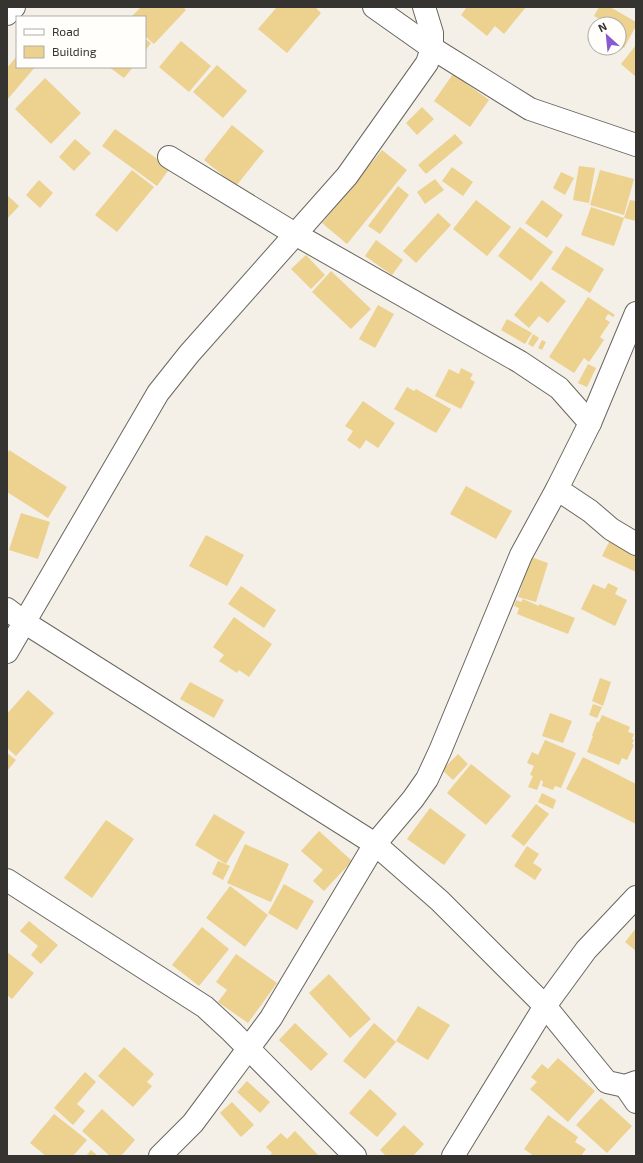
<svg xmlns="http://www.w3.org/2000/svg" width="643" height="1163" viewBox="0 0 643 1163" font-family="'Exo 2',sans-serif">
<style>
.building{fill:#ecd18f}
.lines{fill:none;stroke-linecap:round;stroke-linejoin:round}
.minor-casing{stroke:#68665f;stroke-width:24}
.minor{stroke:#fff;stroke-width:22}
</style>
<rect width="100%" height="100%" fill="#f4f0e8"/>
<g class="building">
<path d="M 141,7 L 183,7 L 186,10 L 154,44 L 145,36 L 145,17 L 131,17 Z"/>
<path d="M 277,7 L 315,7 L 321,13 L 287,53 L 258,29 Z"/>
<path d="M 467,7 L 526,7 L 504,34 L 495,26 L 487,36 L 461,15 Z"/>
<path d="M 599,7 L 610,7 L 636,22 L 636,26 L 624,48 L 619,45 L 619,24 L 609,24 L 594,16 Z"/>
<path d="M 145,39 L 151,43 L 145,51 Z"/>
<path d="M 181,41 L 211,66 L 189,92 L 159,67 Z"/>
<path d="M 636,45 L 636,77 L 621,64 Z"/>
<path d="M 17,56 L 17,67 L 35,67 L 7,100 L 7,68 Z"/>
<path d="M 217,65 L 247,91 L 223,118 L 193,92 Z"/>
<path d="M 109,67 L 133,67 L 124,78 Z"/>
<path d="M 453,74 L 489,100 L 470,127 L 434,101 Z"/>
<path d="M 45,78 L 81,113 L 51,144 L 15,109 Z"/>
<path d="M 422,107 L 434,119 L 417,135 L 406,123 Z"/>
<path d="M 232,125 L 264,151 L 236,186 L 204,160 Z"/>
<path d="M 115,129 L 170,168 L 157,186 L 102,146 Z"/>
<path d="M 455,134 L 463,143 L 426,174 L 418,165 Z"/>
<path d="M 75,139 L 91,153 L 74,171 L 59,157 Z"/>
<path d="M 382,150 L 407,170 L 347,244 L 322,223 Z"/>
<path d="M 579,166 L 595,168 L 589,203 L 573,200 Z"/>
<path d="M 452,167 L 473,182 L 463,196 L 442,181 Z"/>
<path d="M 132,170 L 154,187 L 117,232 L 95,215 Z"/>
<path d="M 600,170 L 634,179 L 624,215 L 590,205 Z"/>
<path d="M 561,172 L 574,178 L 565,195 L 553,188 Z"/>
<path d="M 435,179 L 444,190 L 425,204 L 417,192 Z"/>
<path d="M 39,180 L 53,193 L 40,208 L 26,195 Z"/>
<path d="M 398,186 L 409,195 L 380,234 L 368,226 Z"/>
<path d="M 7,195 L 19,206 L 7,219 Z"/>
<path d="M 476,200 L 511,227 L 487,256 L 453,229 Z"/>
<path d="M 542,200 L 563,215 L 547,238 L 525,223 Z"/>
<path d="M 630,200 L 636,201 L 636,221 L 624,218 Z"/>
<path d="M 591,207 L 624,218 L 614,246 L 581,235 Z"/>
<path d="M 438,213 L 451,225 L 416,263 L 403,251 Z"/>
<path d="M 520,227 L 553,252 L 531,281 L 498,256 Z"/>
<path d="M 376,240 L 403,260 L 392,275 L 365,256 Z"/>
<path d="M 566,246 L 604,269 L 590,293 L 551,269 Z"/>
<path d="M 306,255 L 325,275 L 311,289 L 291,269 Z"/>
<path d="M 331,271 L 371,309 L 351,329 L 312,292 Z"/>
<path d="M 541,281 L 566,301 L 548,323 L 539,316 L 529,328 L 514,315 Z"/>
<path d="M 588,297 L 615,315 L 613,317 L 608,314 L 605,319 L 610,322 L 600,337 L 604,340 L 589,362 L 584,358 L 574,373 L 549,357 Z"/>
<path d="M 378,305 L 394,314 L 375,348 L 359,339 Z"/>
<path d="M 507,319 L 532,333 L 525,344 L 501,330 Z"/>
<path d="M 533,334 L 539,338 L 533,347 L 528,344 Z"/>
<path d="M 542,340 L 546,342 L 542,350 L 538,348 Z"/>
<path d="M 588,364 L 596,368 L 587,387 L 578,383 Z"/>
<path d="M 461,368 L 473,374 L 470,379 L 475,382 L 461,409 L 435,396 L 449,369 L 459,374 Z"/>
<path d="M 407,387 L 414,391 L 416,389 L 451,409 L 436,433 L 394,409 Z"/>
<path d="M 363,401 L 395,423 L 378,448 L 366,440 L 360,449 L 347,440 L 353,431 L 345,426 Z"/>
<path d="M 9,450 L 67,487 L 48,518 L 7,492 L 7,454 Z"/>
<path d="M 466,486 L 512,511 L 496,539 L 450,514 Z"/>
<path d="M 21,513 L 50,522 L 38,559 L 9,550 Z"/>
<path d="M 206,535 L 244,555 L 227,586 L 189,566 Z"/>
<path d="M 610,540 L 636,553 L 636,572 L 602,556 Z"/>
<path d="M 531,557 L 548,563 L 536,602 L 518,597 Z"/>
<path d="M 608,583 L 618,588 L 615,594 L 627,600 L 615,626 L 581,609 L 593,584 L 605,589 Z"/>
<path d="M 241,586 L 276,610 L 264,628 L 228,604 Z"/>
<path d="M 523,599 L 539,606 L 539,604 L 575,618 L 568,634 L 517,614 L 519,608 L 514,606 L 516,600 L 521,602 Z"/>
<path d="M 234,617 L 272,644 L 249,677 L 239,670 L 237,673 L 219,661 L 224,655 L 213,647 Z"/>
<path d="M 600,678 L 611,682 L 603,706 L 592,701 Z"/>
<path d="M 190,682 L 224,700 L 214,718 L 180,699 Z"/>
<path d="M 28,690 L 54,713 L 16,756 L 7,748 L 7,714 Z"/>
<path d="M 593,704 L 602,707 L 597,718 L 589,715 Z"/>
<path d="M 550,713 L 572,721 L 563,743 L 542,736 Z"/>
<path d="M 602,715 L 630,727 L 628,732 L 634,734 L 632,739 L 634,740 L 632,744 L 634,745 L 627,760 L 622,758 L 619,765 L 587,752 L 593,736 L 592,736 L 597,722 L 599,722 Z"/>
<path d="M 545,740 L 576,753 L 561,788 L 555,786 L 553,790 L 542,786 L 543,781 L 541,780 L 537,790 L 528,787 L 533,776 L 530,775 L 534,766 L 527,763 L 532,752 L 538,755 Z"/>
<path d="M 7,753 L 16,760 L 7,771 Z"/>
<path d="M 458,754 L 468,764 L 453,780 L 442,770 Z"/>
<path d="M 583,757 L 636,784 L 636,824 L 566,789 Z"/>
<path d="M 471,764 L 511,796 L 486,825 L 447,793 Z"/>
<path d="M 542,793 L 556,800 L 553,809 L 538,802 Z"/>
<path d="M 536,804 L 549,814 L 524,846 L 511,836 Z"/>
<path d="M 430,808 L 466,835 L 444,865 L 407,839 Z"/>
<path d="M 214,814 L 245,832 L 226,864 L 195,845 Z"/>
<path d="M 106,820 L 134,839 L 92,898 L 64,878 Z"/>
<path d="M 319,831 L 352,861 L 324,891 L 313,881 L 323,870 L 301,851 Z"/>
<path d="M 245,844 L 289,864 L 271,902 L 227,883 Z"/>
<path d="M 527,846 L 539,854 L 533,863 L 542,869 L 535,880 L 514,866 Z"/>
<path d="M 218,861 L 230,866 L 223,880 L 212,874 Z"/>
<path d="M 284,884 L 314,901 L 297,930 L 268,913 Z"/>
<path d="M 230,886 L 268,915 L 245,947 L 206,918 Z"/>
<path d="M 29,921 L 58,945 L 41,964 L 31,955 L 38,946 L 20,931 Z"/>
<path d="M 202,927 L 229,949 L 199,986 L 172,965 Z"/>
<path d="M 636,928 L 636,951 L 625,942 Z"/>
<path d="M 7,952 L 34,973 L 12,999 L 7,995 Z"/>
<path d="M 236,954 L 277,983 L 248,1023 L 218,1002 L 227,990 L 216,982 Z"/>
<path d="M 329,974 L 371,1019 L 350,1038 L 309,993 Z"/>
<path d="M 418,1006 L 450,1025 L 428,1060 L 396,1041 Z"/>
<path d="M 295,1023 L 328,1054 L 311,1071 L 279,1040 Z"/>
<path d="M 374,1023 L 396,1042 L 365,1079 L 343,1061 Z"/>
<path d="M 124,1047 L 154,1074 L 147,1082 L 152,1086 L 133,1107 L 98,1076 Z"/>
<path d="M 558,1058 L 595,1091 L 568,1122 L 530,1089 L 537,1082 L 531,1077 L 542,1064 L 548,1069 Z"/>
<path d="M 85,1072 L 96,1082 L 77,1104 L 85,1111 L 73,1125 L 54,1108 Z"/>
<path d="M 247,1081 L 270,1102 L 260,1113 L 237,1092 Z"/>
<path d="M 370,1089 L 397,1114 L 377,1137 L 349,1113 Z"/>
<path d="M 601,1098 L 632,1126 L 607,1153 L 576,1125 Z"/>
<path d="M 232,1102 L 254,1125 L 241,1137 L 220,1113 Z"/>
<path d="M 102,1109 L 135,1140 L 121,1156 L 110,1156 L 82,1131 Z"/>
<path d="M 54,1114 L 87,1140 L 73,1156 L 46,1156 L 30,1143 Z"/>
<path d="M 548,1115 L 578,1137 L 575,1142 L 586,1149 L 581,1156 L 534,1156 L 524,1149 Z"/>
<path d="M 404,1125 L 424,1144 L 413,1156 L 386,1156 L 380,1150 Z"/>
<path d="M 295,1131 L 318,1155 L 317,1156 L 269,1156 L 272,1153 L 266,1147 L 281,1133 L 287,1139 Z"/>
<path d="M 91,1150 L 98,1156 L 86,1156 Z"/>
</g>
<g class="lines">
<defs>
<g id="minor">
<path d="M 374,7 L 432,48 L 530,109 L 636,145"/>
<path d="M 7,14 L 14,7"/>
<path d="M 169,157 L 295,234 L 520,362 L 559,388 L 590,423"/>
<path d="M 557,489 L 590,511 L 611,529 L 636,544"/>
<path d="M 7,609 L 24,622 L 375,844 L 440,901 L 545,1006 L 607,1082 L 625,1086 L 636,1082"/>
<path d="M 7,652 L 158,393 L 189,354 L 347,176 L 427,63 L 432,48 L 432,33 L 424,7"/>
<path d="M 7,880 L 205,1007 L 231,1031 L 355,1156"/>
<path d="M 625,1086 L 636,1102"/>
<path d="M 160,1156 L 193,1123 L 271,1018 L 375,844 L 413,799 L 427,779 L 440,751 L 521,555 L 557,489 L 590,423 L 636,313"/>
<path d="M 453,1156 L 545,1006 L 586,950 L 636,897"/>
</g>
</defs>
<use href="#minor" class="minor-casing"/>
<use href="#minor" class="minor"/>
</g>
<rect width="643" height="1163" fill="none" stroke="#353431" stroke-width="16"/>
<rect x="16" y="16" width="130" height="52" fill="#fffefa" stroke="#aeadaa"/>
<rect x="24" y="29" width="20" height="6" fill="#ffffff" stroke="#aeadaa"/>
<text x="52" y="36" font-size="12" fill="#353431">Road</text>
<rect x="24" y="46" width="20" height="12" fill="#ecd18f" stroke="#aeadaa"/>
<text x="52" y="56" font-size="12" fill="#353431">Building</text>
<g transform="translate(607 36) rotate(333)"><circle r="19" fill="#fffefa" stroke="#aeadaa"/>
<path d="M0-3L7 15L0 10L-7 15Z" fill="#8959d3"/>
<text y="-6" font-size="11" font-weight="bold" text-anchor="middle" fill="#353431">N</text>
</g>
</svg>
